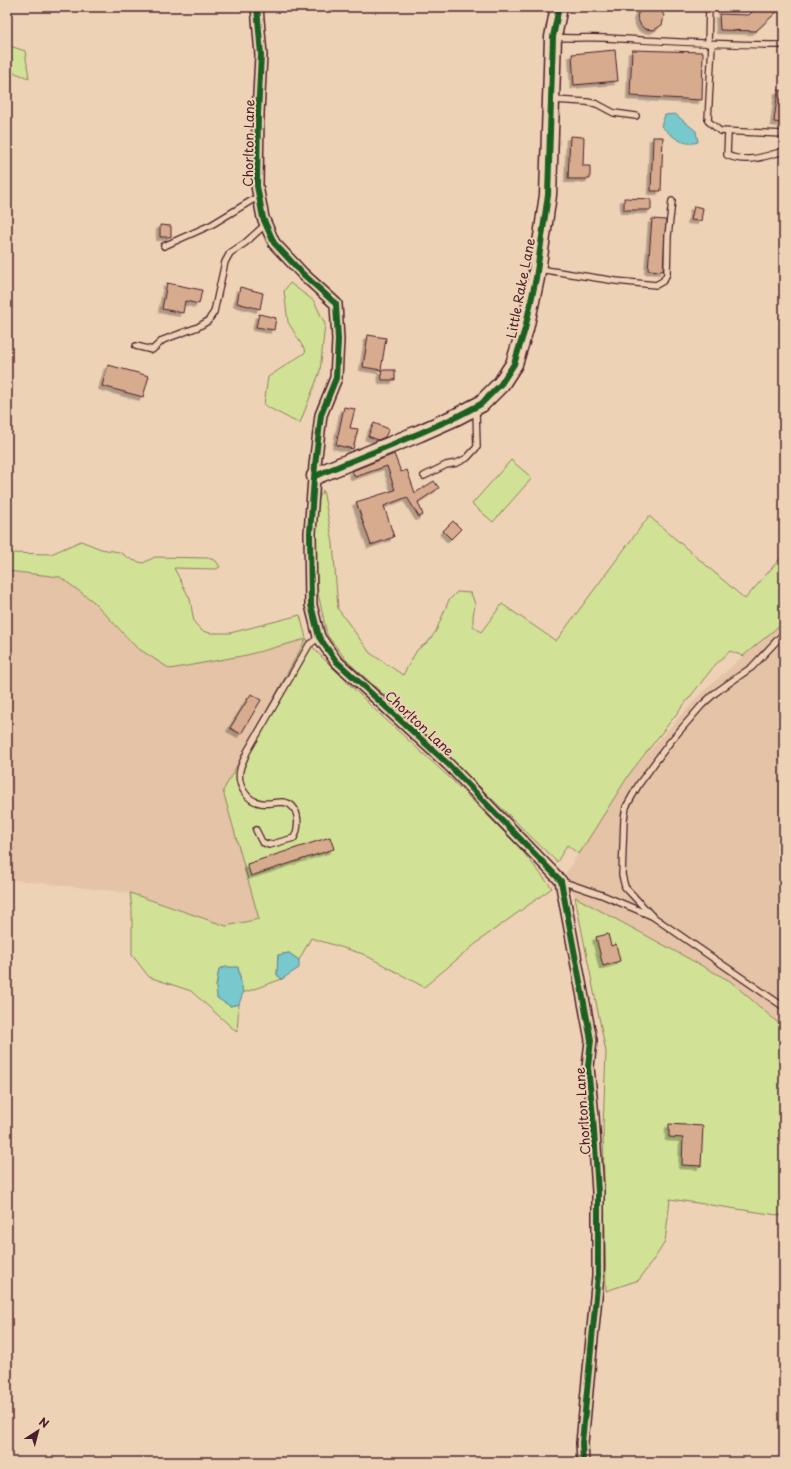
<svg xmlns="http://www.w3.org/2000/svg" width="791" height="1469" viewBox="0 0 791 1469" font-family="'Playpen Sans',sans-serif">
<style>
.built{fill:#e4c3a6}
.green{fill:#d1e195;stroke:#8e8060}
.water{fill:#77c9cd;stroke:#65858c}
.building{fill:#d6ab8e;stroke:#4a1f2b;filter:url(#shadow)}
.lines{fill:none;stroke-linecap:round;stroke-linejoin:round}
.lane-casing{stroke:#4a1f2b;stroke-width:8}
.street-casing{stroke:#4a1f2b;stroke-width:14}
.secondary-casing{stroke:#4a1f2b;stroke-width:19}
.lane{stroke:#eed2b5;stroke-width:5.5}
.street{stroke:#eed2b5;stroke-width:11}
.secondary{stroke:#eed2b5;stroke-width:16}
.cycleway-casing{stroke:#eed2b5;stroke-width:8}
.cycleway{stroke:#1b5e20;stroke-width:6}
.labels{text-anchor:middle;dominant-baseline:central;stroke-width:4;stroke-linejoin:round;paint-order:stroke}
.street-label{font-size:13px;fill:#4a1f2b;stroke:#eed2b5}
</style>
<defs>
<filter id="shadow"><feDropShadow dx="-3.5" dy="3.5" stdDeviation="0" flood-color="#0004"/></filter>
</defs>
<rect width="100%" height="100%" fill="#eed2b5"/>
<filter id="ink" filterUnits="userSpaceOnUse"><feTurbulence type="fractalNoise" baseFrequency=".025" numOctaves="2"/><feDisplacementMap in="SourceGraphic" scale="8" xChannelSelector="R" yChannelSelector="G"/><feConvolveMatrix kernelMatrix="1 2 1 2 8 2 1 2 1" color-interpolation-filters="sRGB"/></filter>
<g filter="url(#ink)">
<g class="built">
<path d="M 7,571 L 60,577 L 94,602 L 136,647 L 247,655 L 306,638 L 223,791 L 259,919 L 226,927 L 130,893 L 7,879 Z"/>
<path d="M 784,621 L 784,1028 L 730,981 L 575,897 L 566,873 L 630,773 L 700,694 Z"/>
</g>
<g class="green">
<path d="M 10,46 L 25,51 L 29,78 L 12,72 Z"/>
<path d="M 290,283 L 314,301 L 325,324 L 320,371 L 300,423 L 292,420 L 264,405 L 268,377 L 306,352 L 288,322 L 284,291 Z"/>
<path d="M 511,460 L 532,478 L 493,522 L 472,504 Z"/>
<path d="M 323,490 L 333,543 L 338,609 L 370,653 L 403,675 L 417,650 L 429,641 L 436,631 L 449,600 L 457,592 L 471,593 L 475,604 L 473,617 L 473,626 L 481,632 L 502,604 L 556,641 L 649,516 L 745,599 L 784,554 L 784,619 L 779,626 L 743,656 L 730,651 L 715,665 L 630,773 L 579,854 L 567,845 L 557,862 L 405,714 L 347,661 L 327,635 L 318,593 L 315,547 L 317,502 Z"/>
<path d="M 81,541 L 101,549 L 119,552 L 132,560 L 143,563 L 155,557 L 209,558 L 216,561 L 220,567 L 216,569 L 174,568 L 190,599 L 194,622 L 202,631 L 211,633 L 230,633 L 300,615 L 306,638 L 317,652 L 372,707 L 451,779 L 519,847 L 552,888 L 484,937 L 424,987 L 363,954 L 311,938 L 299,960 L 289,953 L 278,955 L 277,975 L 282,979 L 243,993 L 238,968 L 226,967 L 219,969 L 216,987 L 230,1006 L 239,1004 L 237,1032 L 191,991 L 149,977 L 132,955 L 132,909 L 130,893 L 226,926 L 259,919 L 223,791 L 306,639 L 247,655 L 170,669 L 136,647 L 94,602 L 60,577 L 7,571 L 7,553 L 51,554 Z"/>
<path d="M 575,897 L 730,981 L 784,1028 L 784,1216 L 670,1199 L 665,1242 L 656,1256 L 639,1280 L 606,1291 L 603,1126 L 606,1052 Z"/>
</g>
<g class="water">
<path d="M 675,114 L 696,131 L 698,142 C 683,147 672,136 661,126 L 665,115 Z"/>
<path d="M 289,953 L 299,960 L 299,968 L 282,979 L 277,975 L 278,955 Z"/>
<path d="M 226,967 L 238,967 L 243,993 L 239,1004 L 230,1006 L 217,998 L 216,987 L 219,969 Z"/>
</g>
<g class="building">
<path d="M 640,7 L 660,7 L 664,16 L 662,25 L 654,30 L 645,29 L 641,26 L 637,17 Z"/>
<path d="M 757,7 L 782,7 L 756,31 L 720,30 L 719,14 L 749,15 Z"/>
<path d="M 615,50 L 618,81 L 574,85 L 572,54 Z"/>
<path d="M 632,50 L 703,52 L 702,100 L 630,96 Z"/>
<path d="M 778,90 L 784,91 L 784,123 L 774,122 Z"/>
<path d="M 570,136 L 584,137 L 583,166 L 590,166 L 590,179 L 568,179 Z"/>
<path d="M 653,137 L 663,137 L 661,191 L 651,191 Z"/>
<path d="M 624,198 L 651,199 L 651,210 L 624,210 Z"/>
<path d="M 694,206 L 703,208 L 701,221 L 691,220 Z"/>
<path d="M 652,219 L 666,220 L 663,271 L 648,270 Z"/>
<path d="M 160,225 L 171,226 L 171,237 L 160,237 Z"/>
<path d="M 167,283 L 202,290 L 199,304 L 185,301 L 183,313 L 162,309 Z"/>
<path d="M 240,287 L 263,293 L 260,309 L 237,303 Z"/>
<path d="M 259,314 L 276,318 L 274,330 L 256,327 Z"/>
<path d="M 368,335 L 386,338 L 381,370 L 363,367 Z"/>
<path d="M 108,365 L 149,376 L 143,397 L 102,386 Z"/>
<path d="M 381,370 L 395,370 L 395,380 L 382,380 Z"/>
<path d="M 344,407 L 355,409 L 350,428 L 358,429 L 353,449 L 336,445 Z"/>
<path d="M 374,423 L 389,429 L 385,437 L 378,440 L 368,436 Z"/>
<path d="M 394,454 L 401,472 L 407,470 L 415,493 L 434,481 L 439,488 L 418,502 L 423,515 L 419,517 L 407,497 L 384,506 L 394,537 L 371,545 L 356,502 L 395,490 L 387,466 L 355,477 L 352,471 Z"/>
<path d="M 453,521 L 461,529 L 451,539 L 443,531 Z"/>
<path d="M 251,694 L 261,700 L 241,734 L 230,728 Z"/>
<path d="M 330,837 L 334,849 L 251,876 L 247,864 Z"/>
<path d="M 608,934 L 611,946 L 616,944 L 620,961 L 603,966 L 596,937 Z"/>
<path d="M 669,1124 L 703,1126 L 701,1166 L 682,1165 L 683,1138 L 669,1137 Z"/>
</g>
<g class="lines">
<defs>
<g id="lane">
<path d="M 555,37 C 572,39 588,37 604,38 C 664,41 724,45 784,45"/>
<path d="M 708,44 L 709,7"/>
<path d="M 712,44 L 708,121 L 720,131 L 784,134"/>
<path d="M 553,100 L 587,102 L 597,104 L 614,113 L 636,116"/>
<path d="M 728,132 L 727,155 C 746,164 766,156 784,151"/>
<path d="M 164,246 L 211,225 L 259,196"/>
<path d="M 539,269 L 616,281 L 656,285 L 663,281 L 667,274 L 668,236 L 672,201"/>
<path d="M 136,346 L 152,350 L 163,340 L 198,327 L 208,321 L 214,312 L 225,262 L 230,253 L 245,243 L 266,224"/>
<path d="M 424,476 L 446,465 L 457,463 L 467,458 L 477,447 L 476,410"/>
<path d="M 256,830 L 262,842 L 269,845 L 294,838 C 300,826 300,804 283,802 C 275,802 268,804 261,803 C 246,801 237,784 240,770 C 241,764 245,758 247,752 L 309,645 L 319,637"/>
<path d="M 561,881 L 602,895 L 652,916 L 784,1007"/>
<path d="M 652,916 L 625,887 L 622,875 L 624,819 L 626,807 L 639,784 L 670,742 L 702,705 L 715,693 L 752,667 L 784,633"/>
</g>
<path id="street" d="M 257,7 L 261,55 L 258,114 L 257,186 L 263,218 L 274,243 L 303,274 L 336,304 L 338,340 L 336,378 L 321,415 L 315,465 L 310,533 L 311,605 L 319,637 L 336,661 L 448,764 L 561,881 L 591,1040 L 588,1067 L 593,1116 L 598,1192 L 598,1276 L 582,1443 L 583,1462"/>
<path id="secondary" d="M 315,476 L 420,433 L 456,417 L 481,404 L 501,384 L 514,364 L 525,329 L 536,278 L 548,195 L 553,37 L 559,7"/>
</defs>
<use href="#lane" class="lane-casing"/>
<use href="#street" class="street-casing"/>
<use href="#secondary" class="secondary-casing"/>
<use href="#lane" class="lane"/>
<use href="#street" class="street"/>
<use href="#secondary" class="secondary"/>
<defs>
<g id="cycleway">
<path d="M 257,7 L 261,55 L 258,114 L 257,186 L 263,218 L 274,243 L 303,274 L 336,304 L 338,340 L 336,378 L 321,415 L 315,465 L 310,533 L 311,605 L 319,637 L 336,661 L 448,764 L 561,881 L 591,1040 L 588,1067 L 593,1116 L 598,1192 L 598,1276 L 582,1443 L 583,1462"/>
<path d="M 315,476 L 420,433 L 456,417 L 481,404 L 501,384 L 514,364 L 525,329 L 536,278 L 548,195 L 553,37 L 559,7"/>
</g>
</defs>
<use href="#cycleway" class="cycleway-casing"/>
<use href="#cycleway" class="cycleway"/>
</g>
</g>
<g class="labels">
<g class="street-label">
<text transform="translate(248 143) rotate(-89)">Chorlton Lane</text>
<text transform="translate(520 288) rotate(-79)">Little Rake Lane</text>
<text transform="translate(420 723) rotate(43)">Chorlton Lane</text>
<text transform="translate(582 1111) rotate(-94)">Chorlton Lane</text>
</g>
</g>
<rect width="791" height="1469" fill="none" stroke="#eed2b5" stroke-width="24"/>
<rect x="12" y="12" width="767" height="1445" fill="none" stroke="#4a1f2b" stroke-width="1.5" filter="url(#ink)"/>
<g transform="translate(38 1431) rotate(36)" stroke="#eed2b5" stroke-width="3" paint-order="stroke">
<path d="M0-3L7 15L0 10L-7 15Z" fill="#4a1f2b"/>
<text y="-6" font-size="11" font-weight="bold" text-anchor="middle" fill="#4a1f2b">N</text>
</g>
</svg>
